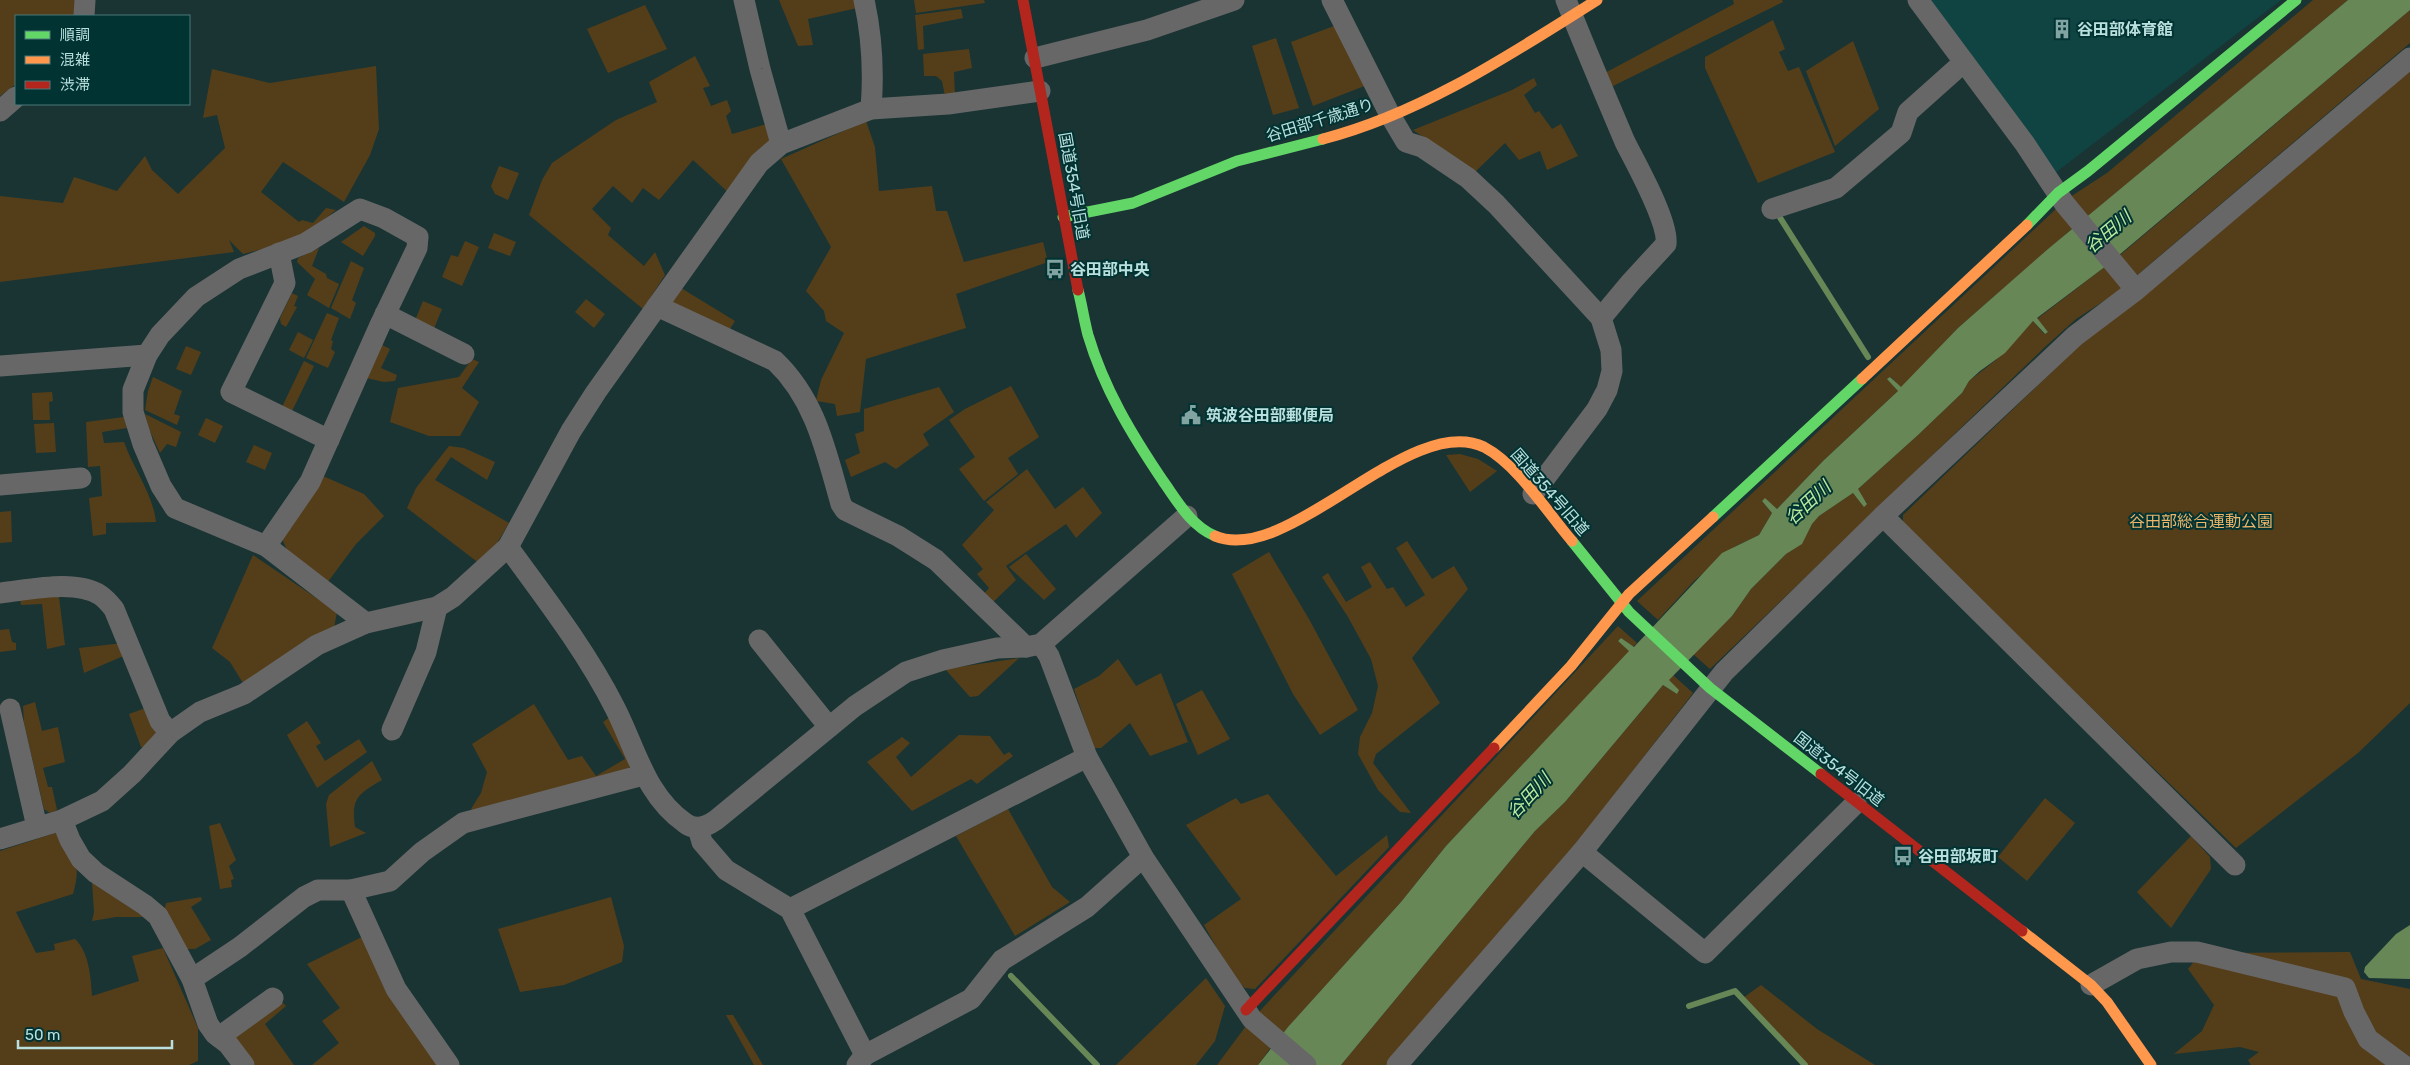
<svg xmlns="http://www.w3.org/2000/svg" width="2410" height="1065" viewBox="0 0 2410 1065" font-family="Rubik,'Noto Sans JP',sans-serif">
<style>
.built{fill:#104443}
.green{fill:#543e1a}
.water{fill:#688757}
.lines{fill:none;stroke-linecap:round;stroke-linejoin:round}
.stream{stroke:#688757;stroke-width:6}
.street{stroke:#686768;stroke-width:21}
.fast{stroke:#63d668;stroke-width:11}
.slow{stroke:#ff974d;stroke-width:11}
.jam{stroke:#b3261e;stroke-width:11}
.labels{text-anchor:middle;dominant-baseline:central;stroke-width:4;stroke-linejoin:round;paint-order:stroke}
.poi-label{font-size:16px;font-weight:bold;fill:#b9e0df;stroke:#023333;text-anchor:start}
.street-label{font-size:16px;fill:#b9e0df;stroke:#023333}
.park-label{font-size:16px;fill:#ecb569;stroke:#023333}
.water-label{font-size:18px;font-style:italic;fill:#bceb9e;stroke:#023333}
</style>
<rect width="100%" height="100%" fill="#1a3433"/>
<path class="built" d="M 1926,0 L 2281,0 L 2055,173 Z"/>
<g class="green">
<path d="M 0,0 L 77,0 L 75,16 L 16,16 L 16,84 L 0,96 Z"/>
<path d="M 779,0 L 857,0 L 862,7 L 808,19 L 813,45 L 798,46 Z"/>
<path d="M 914,0 L 984,0 L 985,3 L 916,13 Z"/>
<path d="M 1733,0 L 1782,0 L 1783,2 L 1609,88 L 1603,74 L 1734,4 Z"/>
<path d="M 2313,0 L 2348,0 L 2087,217 L 2070,197 L 2107,173 Z"/>
<path d="M 645,5 L 667,49 L 608,73 L 587,29 Z"/>
<path d="M 961,9 L 963,18 L 923,26 L 924,49 L 918,50 L 915,15 Z"/>
<path d="M 2410,10 L 2410,43 L 2136,276 L 2119,256 Z"/>
<path d="M 1773,20 L 1785,49 L 1779,52 L 1788,71 L 1799,67 L 1835,152 L 1758,183 L 1705,68 L 1705,57 Z"/>
<path d="M 1334,26 L 1367,85 L 1313,106 L 1291,42 Z"/>
<path d="M 1276,38 L 1299,108 L 1273,115 L 1252,46 Z"/>
<path d="M 1853,41 L 1879,109 L 1835,146 L 1806,71 Z"/>
<path d="M 969,49 L 972,68 L 954,72 L 955,96 L 945,96 L 942,81 L 936,76 L 924,76 L 923,54 Z"/>
<path d="M 695,56 L 710,86 L 703,88 L 711,106 L 727,100 L 731,111 L 726,116 L 732,134 L 767,124 L 772,138 L 730,194 L 693,160 L 659,200 L 643,188 L 632,203 L 613,186 L 592,209 L 611,228 L 608,235 L 644,266 L 655,252 L 665,275 L 643,309 L 529,215 L 542,180 L 552,163 L 616,120 L 657,102 L 649,82 Z"/>
<path d="M 376,66 L 379,129 L 370,155 L 344,202 L 283,162 L 261,192 L 299,222 L 302,220 L 313,223 L 326,208 L 336,210 L 316,226 L 284,244 L 243,254 L 229,240 L 234,252 L 0,282 L 0,196 L 63,203 L 74,177 L 117,191 L 145,156 L 152,170 L 178,194 L 225,148 L 217,115 L 203,118 L 212,69 L 270,83 Z"/>
<path d="M 2410,70 L 2410,703 L 2358,753 L 2236,848 L 1903,525 L 1903,515 L 2084,341 Z"/>
<path d="M 1534,78 L 1537,85 L 1524,95 L 1535,113 L 1539,111 L 1552,129 L 1561,124 L 1578,156 L 1547,170 L 1540,151 L 1519,160 L 1505,143 L 1475,172 L 1413,130 L 1512,90 Z"/>
<path d="M 866,121 L 875,147 L 879,191 L 932,186 L 936,211 L 947,211 L 964,262 L 1043,242 L 1048,262 L 956,294 L 966,328 L 866,359 L 860,412 L 837,416 L 835,404 L 816,401 L 821,380 L 844,333 L 826,321 L 824,311 L 806,291 L 831,247 L 781,159 Z"/>
<path d="M 499,166 L 519,173 L 508,200 L 495,194 L 491,186 Z"/>
<path d="M 2057,208 L 2074,227 L 1958,328 L 1901,388 L 1891,377 L 1888,379 L 1898,391 L 1823,461 L 1777,509 L 1765,499 L 1762,501 L 1772,513 L 1759,535 L 1734,547 L 1694,581 L 1658,620 L 1637,601 Z"/>
<path d="M 364,226 L 375,233 L 375,236 L 363,256 L 341,242 Z"/>
<path d="M 494,233 L 516,242 L 510,256 L 488,248 Z"/>
<path d="M 465,241 L 479,247 L 462,286 L 442,277 L 451,255 L 458,257 Z"/>
<path d="M 319,248 L 312,266 L 326,274 L 327,278 L 339,284 L 329,308 L 307,295 L 315,279 L 297,262 L 298,258 Z"/>
<path d="M 351,261 L 364,268 L 352,300 L 356,303 L 350,319 L 331,308 Z"/>
<path d="M 2106,266 L 2124,288 L 2076,319 L 2046,346 L 1710,669 L 1693,654 L 1732,616 L 1751,589 L 1786,554 L 1802,543 L 1812,524 L 1819,516 L 1853,493 L 1864,506 L 1867,503 L 1857,490 L 1918,435 L 1962,393 L 1969,381 L 1996,360 L 2033,321 L 2044,334 L 2048,332 L 2037,319 Z"/>
<path d="M 681,288 L 735,321 L 728,332 L 669,303 Z"/>
<path d="M 292,293 L 298,296 L 294,306 L 297,307 L 286,327 L 281,324 L 280,318 Z"/>
<path d="M 586,299 L 605,314 L 594,328 L 575,312 Z"/>
<path d="M 423,301 L 442,309 L 433,331 L 414,323 Z"/>
<path d="M 327,313 L 339,318 L 331,340 L 333,341 L 331,349 L 335,352 L 328,368 L 306,358 Z"/>
<path d="M 298,332 L 313,340 L 304,358 L 289,350 Z"/>
<path d="M 382,345 L 390,349 L 381,368 L 397,375 L 395,381 L 384,382 L 366,378 Z"/>
<path d="M 186,346 L 201,352 L 191,375 L 176,369 Z"/>
<path d="M 472,359 L 479,362 L 462,388 L 479,402 L 460,436 L 429,436 L 390,422 L 398,388 L 459,377 Z"/>
<path d="M 304,361 L 314,366 L 292,411 L 282,407 Z"/>
<path d="M 153,377 L 182,391 L 174,414 L 180,416 L 177,425 L 145,410 L 148,391 Z"/>
<path d="M 1011,386 L 1039,437 L 1008,458 L 1018,474 L 984,501 L 959,469 L 975,457 L 949,420 L 965,409 Z"/>
<path d="M 939,387 L 954,412 L 923,434 L 929,445 L 896,469 L 885,462 L 851,477 L 845,460 L 860,453 L 855,434 L 864,431 L 864,409 Z"/>
<path d="M 52,392 L 53,401 L 49,402 L 50,420 L 33,420 L 32,393 Z"/>
<path d="M 145,414 L 181,432 L 176,447 L 167,444 L 160,453 L 149,429 Z"/>
<path d="M 124,417 L 127,428 L 102,432 L 104,443 L 124,442 C 133,468 153,494 156,522 L 106,523 L 106,534 L 93,536 L 89,498 L 102,496 L 100,466 L 88,467 L 86,422 Z"/>
<path d="M 206,418 L 223,426 L 215,443 L 198,435 Z"/>
<path d="M 54,423 L 56,452 L 36,453 L 34,424 Z"/>
<path d="M 254,445 L 272,453 L 265,470 L 246,462 Z"/>
<path d="M 449,446 L 464,448 L 495,462 L 487,480 L 451,457 L 435,480 L 509,523 L 490,555 L 480,564 L 407,508 L 416,488 Z"/>
<path d="M 1460,454 L 1478,459 L 1497,471 L 1470,492 L 1446,455 Z"/>
<path d="M 1027,469 L 1055,509 L 1083,487 L 1102,513 L 1076,538 L 1066,524 L 1006,566 L 1016,580 L 989,606 L 982,596 L 989,588 L 977,574 L 983,569 L 962,545 L 994,510 L 986,502 Z"/>
<path d="M 323,476 L 364,494 L 384,516 L 356,544 L 327,583 L 289,554 L 282,539 Z"/>
<path d="M 11,511 L 12,542 L 0,543 L 0,512 Z"/>
<path d="M 1407,541 L 1432,579 L 1454,566 L 1468,589 L 1412,658 L 1440,703 L 1376,754 L 1373,763 L 1411,813 L 1400,812 L 1378,790 L 1358,754 L 1360,737 L 1372,713 L 1378,686 L 1371,659 L 1348,617 L 1322,577 L 1328,573 L 1346,602 L 1372,587 L 1361,567 L 1370,562 L 1387,589 L 1393,587 L 1406,607 L 1425,595 L 1396,548 Z"/>
<path d="M 1269,552 L 1309,619 L 1358,710 L 1320,735 L 1293,694 L 1232,574 Z"/>
<path d="M 1026,554 L 1056,589 L 1044,600 L 1009,567 Z"/>
<path d="M 253,555 L 337,612 L 334,628 L 243,683 L 230,662 L 212,648 Z"/>
<path d="M 38,597 L 59,597 L 65,645 L 47,649 L 42,604 L 21,605 L 20,599 Z"/>
<path d="M 1618,626 L 1637,643 L 1633,647 L 1621,638 L 1618,641 L 1630,651 L 1446,846 L 1401,902 L 1282,1034 L 1257,1014 Z"/>
<path d="M 9,629 L 12,642 L 16,643 L 16,650 L 0,652 L 0,630 Z"/>
<path d="M 123,643 L 128,654 L 84,673 L 79,648 Z"/>
<path d="M 1019,658 L 978,696 L 970,697 L 945,669 Z"/>
<path d="M 1118,659 L 1136,686 L 1161,673 L 1188,742 L 1150,756 L 1130,723 L 1101,748 L 1094,748 L 1074,689 L 1099,676 Z"/>
<path d="M 1673,675 L 1693,693 L 1568,855 L 1387,1065 L 1341,1065 L 1535,831 L 1565,802 L 1663,685 L 1677,694 L 1668,680 Z"/>
<path d="M 1202,690 L 1230,739 L 1198,755 L 1176,704 Z"/>
<path d="M 35,702 L 42,731 L 58,727 L 65,762 L 43,768 L 48,787 L 52,787 L 57,810 L 50,813 L 44,809 L 24,723 L 23,706 Z"/>
<path d="M 534,704 L 568,760 L 582,756 L 596,776 L 625,759 L 603,722 L 610,717 L 632,762 L 627,771 L 479,813 L 471,809 L 481,793 L 487,772 L 472,744 Z"/>
<path d="M 148,707 L 159,730 L 146,747 L 141,747 L 129,714 Z"/>
<path d="M 307,721 L 321,743 L 316,746 L 325,761 L 359,739 L 367,752 L 317,788 L 287,735 Z"/>
<path d="M 959,735 L 990,736 L 1004,755 L 1009,752 L 1013,756 L 977,784 L 971,779 L 912,811 L 867,762 L 902,737 L 910,743 L 896,757 L 911,777 Z"/>
<path d="M 372,761 L 382,780 C 358,794 351,798 355,827 L 366,833 L 330,847 L 326,804 L 329,795 Z"/>
<path d="M 1268,794 L 1336,876 L 1387,835 L 1389,847 L 1255,989 L 1245,988 L 1233,977 L 1204,925 L 1241,899 L 1186,825 L 1236,798 L 1241,804 Z"/>
<path d="M 2045,798 L 2075,823 L 2027,881 L 1998,857 Z"/>
<path d="M 1008,809 L 1052,887 L 1070,902 L 1015,936 L 956,836 Z"/>
<path d="M 220,823 L 236,860 L 229,866 L 234,879 L 231,880 L 232,887 L 220,889 L 209,826 Z"/>
<path d="M 58,832 C 74,860 82,861 73,894 L 16,912 L 36,953 L 55,950 L 54,944 L 75,939 C 89,952 91,978 92,996 L 139,981 L 132,956 L 163,948 L 198,1028 L 198,1061 L 189,1065 L 0,1065 L 0,851 Z"/>
<path d="M 2191,836 L 2210,857 L 2211,869 L 2171,928 L 2137,892 Z"/>
<path d="M 92,882 L 144,917 L 116,917 L 92,921 L 94,912 Z"/>
<path d="M 201,897 L 202,900 L 191,907 L 211,940 L 195,949 L 186,949 L 164,911 L 166,903 Z"/>
<path d="M 611,897 L 624,946 L 622,962 L 564,985 L 520,992 L 498,929 Z"/>
<path d="M 364,936 L 439,1065 L 312,1065 L 339,1043 L 322,1021 L 340,1008 L 307,964 Z"/>
<path d="M 2350,952 L 2361,979 L 2410,989 L 2410,1065 L 2251,1065 L 2248,1060 L 2259,1052 L 2240,1047 L 2174,1054 L 2202,1031 L 2214,1005 L 2188,969 L 2201,953 Z"/>
<path d="M 1206,978 L 1225,1006 L 1215,1041 L 1196,1065 L 1116,1065 Z"/>
<path d="M 1761,985 L 1817,1029 L 1875,1065 L 1805,1065 L 1743,998 Z"/>
<path d="M 279,999 L 286,1006 L 265,1024 L 294,1065 L 251,1065 L 231,1038 Z"/>
<path d="M 726,1015 L 733,1015 L 763,1065 L 754,1065 Z"/>
<path d="M 1246,1026 L 1272,1046 L 1258,1065 L 1217,1065 Z"/>
</g>
<g class="water">
<path d="M 2348,0 L 2410,0 L 2410,10 L 2106,266 L 2037,318 L 2048,332 L 2045,334 L 2033,321 L 2005,353 L 1980,371 L 1969,381 L 1962,393 L 1918,435 L 1858,489 L 1867,504 L 1864,507 L 1853,493 L 1819,516 L 1812,524 L 1802,544 L 1786,554 L 1751,589 L 1732,616 L 1669,680 L 1679,690 L 1677,694 L 1663,685 L 1565,802 L 1535,831 L 1341,1065 L 1258,1065 L 1288,1027 L 1401,902 L 1446,846 L 1629,651 L 1618,641 L 1621,638 L 1634,647 L 1722,553 L 1759,535 L 1772,513 L 1762,501 L 1765,498 L 1777,509 L 1823,461 L 1898,391 L 1887,379 L 1890,377 L 1901,387 L 1958,328 L 2048,249 Z"/>
<path d="M 2410,925 L 2410,979 L 2369,978 L 2364,972 L 2365,967 L 2396,934 Z"/>
</g>
<g class="lines">
<g class="stream">
<path d="M 1779,216 L 1868,357"/>
<path d="M 1011,976 L 1097,1065"/>
<path d="M 1689,1006 L 1735,991 L 1805,1065"/>
</g>
<g class="street">
<path d="M 744,0 L 760,69 L 781,144"/>
<path d="M 864,0 C 872,36 874,72 871,109"/>
<path d="M 1332,0 L 1390,115 L 1406,142 L 1422,147 L 1468,178 L 1496,204 L 1601,318 L 1611,350 L 1612,371 L 1607,390 L 1597,409 L 1533,494"/>
<path d="M 1566,0 C 1585,48 1605,95 1625,142 C 1636,164 1669,222 1666,244 L 1631,282 L 1601,318"/>
<path d="M 1918,0 L 2025,144 L 2064,203 L 2136,290"/>
<path d="M 84,16 L 85,0"/>
<path d="M 1035,58 L 1147,30 L 1234,0"/>
<path d="M 0,111 L 16,97"/>
<path d="M 360,209 L 384,218 L 418,237 L 417,248 L 380,325 L 310,482 L 266,546 L 175,508 L 161,486 L 143,444 L 133,412 L 133,390 L 147,355 L 160,335 L 196,297 L 239,269 L 306,243 Z"/>
<path d="M 1772,209 L 1836,188 L 1901,133 L 1908,112 L 1964,62"/>
<path d="M 279,253 L 285,283 L 231,392 L 329,440"/>
<path d="M 657,306 L 775,361 C 816,400 826,452 841,504 L 845,510 L 898,536 L 936,560 L 1026,647"/>
<path d="M 385,314 L 464,354"/>
<path d="M 0,366 L 147,355"/>
<path d="M 0,485 L 81,478"/>
<path d="M 1883,516 L 2235,865"/>
<path d="M 266,546 L 366,623"/>
<path d="M 508,547 C 546,599 586,651 615,708 C 636,749 645,795 685,823 C 695,831 706,827 716,820 L 855,706 L 906,672 L 943,660 L 997,648 L 1026,647 L 1041,644 L 1187,516"/>
<path d="M 0,593 C 29,590 75,579 100,595 C 106,599 110,604 114,609 L 160,721 L 170,733"/>
<path d="M 759,640 L 829,727"/>
<path d="M 1041,644 L 1049,656 L 1087,757 L 1143,857 L 1252,1019 L 1306,1065"/>
<path d="M 10,709 L 37,827"/>
<path d="M 392,730 L 426,652 L 437,607"/>
<path d="M 62,820 L 70,840 L 81,859 L 96,873 L 145,905 L 158,916 L 192,979 L 208,1024 L 215,1034 L 228,1044 L 244,1065"/>
<path d="M 698,828 L 702,842 L 726,870 L 790,909 L 865,1055"/>
<path d="M 0,839 L 62,820 L 102,801 L 132,774 L 170,733 L 200,712 L 244,694 L 317,645 L 366,623 L 437,607 L 453,597 L 508,547 L 571,431 L 596,392 L 759,163 L 781,144 L 871,109 L 948,104 L 1040,91"/>
<path d="M 1582,852 L 1705,953 L 1856,803"/>
<path d="M 351,890 L 396,989 L 449,1065"/>
<path d="M 790,909 L 1087,757"/>
<path d="M 192,979 L 240,947 L 304,897 L 318,890 L 351,890 L 390,881 L 422,852 L 463,823 L 643,775"/>
<path d="M 2091,985 L 2137,959 L 2171,952 L 2197,952 L 2345,988 L 2354,1012 L 2368,1039 L 2403,1065"/>
<path d="M 219,1037 L 273,998"/>
<path d="M 857,1065 L 865,1055 L 971,999 L 1002,960 L 1087,907 L 1143,857"/>
<path d="M 1397,1065 L 1582,852 L 1724,672 L 1883,516 L 2075,336 L 2136,290 L 2410,58"/>
</g>
<g class="fast">
<path d="M 1063,217 L 1133,203 L 1237,161 L 1323,139"/>
<path d="M 2027,225 L 2058,193 L 2088,171 L 2296,0"/>
<path d="M 1078,290 C 1082,305 1084,320 1088,335 C 1104,389 1132,435 1163,481 C 1178,502 1191,526 1215,536"/>
<path d="M 1713,517 L 1862,379"/>
<path d="M 1572,541 L 1629,612 L 1710,688 L 1821,774"/>
</g>
<g class="slow">
<path d="M 1323,139 C 1423,113 1511,54 1597,0"/>
<path d="M 1862,379 L 2027,225"/>
<path d="M 1215,536 C 1288,567 1410,411 1484,447 C 1518,465 1547,512 1572,541"/>
<path d="M 1494,748 L 1571,666 L 1629,594 L 1713,517"/>
<path d="M 2022,931 L 2091,985 L 2107,1002 L 2151,1065"/>
</g>
<g class="jam">
<path d="M 1023,0 L 1078,290"/>
<path d="M 1821,774 L 2022,931"/>
<path d="M 1246,1010 L 1494,748"/>
</g>
</g>
<defs>
<symbol id="building-bare" viewBox="-9 -9 18 18"><path d="M-4-6H4V6H1V3H-1V6H-4ZM-2.5-4.3h1.7v1.8h-1.7ZM.8-4.3h1.7v1.8H.8ZM-2.5-1h1.7V.8h-1.7ZM.8-1h1.7V.8H.8Z" fill="#81a4a3" stroke="#023333" stroke-width="2.5" paint-order="stroke"/></symbol>
<symbol id="bus-bare" viewBox="-9 -9 18 18"><path d="M-5-6H5V4H4V6H2V4H-2V6H-4V4H-5ZM-3.5-4V0h7V-4ZM-3.5 1.2v1.5H-2V1.2ZM2 1.2v1.5H3.5V1.2Z" fill="#81a4a3" stroke="#023333" stroke-width="2.5" paint-order="stroke"/></symbol>
<symbol id="civic-bare" viewBox="-9 -9 18 18"><path d="M-.6-6.5H3V-4.5H.6V-3L4-1V1h2V6H-6V1h2V-1L-.6-3ZM-1.2 2.5V6h2.4V2.5Z" fill="#81a4a3" stroke="#023333" stroke-width="2.5" paint-order="stroke"/></symbol>
</defs>
<g fill-rule="evenodd">
<use href="#building-bare" x="2048" y="15" width="28" height="28"/>
<use href="#bus-bare" x="1041" y="255" width="28" height="28"/>
<use href="#civic-bare" x="1177" y="401" width="28" height="28"/>
<use href="#bus-bare" x="1889" y="842" width="28" height="28"/>
</g>
<g class="labels">
<g class="poi-label">
<text x="2077" y="29">谷田部体育館</text>
<text x="1070" y="269">谷田部中央</text>
<text x="1206" y="415">筑波谷田部郵便局</text>
<text x="1918" y="856">谷田部坂町</text>
</g>
<g class="street-label">
<text transform="translate(1320 120) rotate(-17)">谷田部千歳通り</text>
<text transform="translate(1074 186) rotate(80)">国道354号旧道</text>
<text transform="translate(1550 492) rotate(49)">国道354号旧道</text>
<text transform="translate(1839 769) rotate(38)">国道354号旧道</text>
</g>
<g class="park-label">
<text x="2201" y="521">谷田部総合運動公園</text>
</g>
<g class="water-label">
<text transform="translate(2108 232) rotate(-40)">谷田川</text>
<text transform="translate(1808 503) rotate(-43)">谷田川</text>
<text transform="translate(1529 796) rotate(-47)">谷田川</text>
</g>
</g>
<rect x="15" y="15" width="175" height="90" fill="#023333" stroke="#4b7878"/>
<rect x="25" y="31" width="25" height="8" fill="#63d668" stroke="#4b7878"/>
<text x="60" y="40" font-size="15" fill="#b9e0df">順調</text>
<rect x="25" y="56" width="25" height="8" fill="#ff974d" stroke="#4b7878"/>
<text x="60" y="65" font-size="15" fill="#b9e0df">混雑</text>
<rect x="25" y="81" width="25" height="8" fill="#b3261e" stroke="#4b7878"/>
<text x="60" y="90" font-size="15" fill="#b9e0df">渋滞</text>
<path d="M18 1040v8h154v-8" fill="none" stroke="#b9e0df" stroke-width="2.5"/>
<text x="25" y="1040" font-size="15" fill="#b9e0df" stroke="#023333" stroke-width="4" paint-order="stroke">50 m</text>
</svg>
